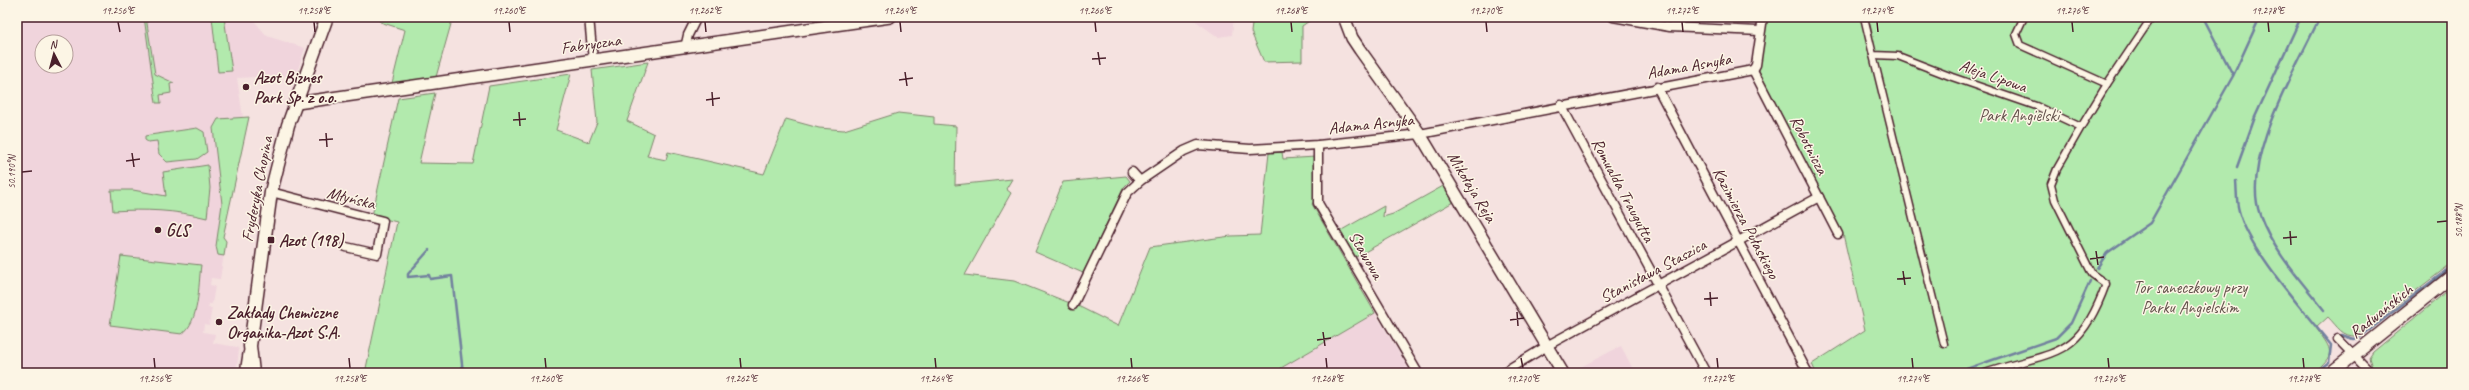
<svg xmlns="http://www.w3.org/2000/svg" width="2469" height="390" viewBox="0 0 2469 390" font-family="Caveat,sans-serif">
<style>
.built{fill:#f0d4dc;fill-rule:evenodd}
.green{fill:#b2eaad;stroke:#7e846c}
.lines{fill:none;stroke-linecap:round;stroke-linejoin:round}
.stream{stroke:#72819e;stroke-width:2.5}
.pedestrian-casing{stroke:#4a1f2b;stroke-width:9}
.minor-casing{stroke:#4a1f2b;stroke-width:11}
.tertiary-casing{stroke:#4a1f2b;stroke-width:14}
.secondary-casing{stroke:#4a1f2b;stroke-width:15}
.pedestrian{stroke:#fcf5e5;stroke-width:6}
.minor{stroke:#fcf5e5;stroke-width:8}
.tertiary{stroke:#fcf5e5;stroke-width:11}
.secondary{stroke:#fcf5e5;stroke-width:12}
.ticks{fill:none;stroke:#4a1f2b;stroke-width:1.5}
.poi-dot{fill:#4a1f2b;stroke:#fcf5e5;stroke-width:1.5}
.labels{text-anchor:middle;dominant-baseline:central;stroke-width:3;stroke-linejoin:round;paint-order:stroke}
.street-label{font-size:17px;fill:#4a1f2b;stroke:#fcf5e5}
.poi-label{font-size:17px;font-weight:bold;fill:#4a1f2b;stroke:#fcf5e5;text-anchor:start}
.park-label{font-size:17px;fill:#64524c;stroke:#fcf5e5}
.neatline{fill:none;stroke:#4a1f2b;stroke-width:1.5}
.ticks-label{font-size:10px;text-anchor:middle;fill:#4a1f2b}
</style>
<rect width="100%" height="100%" fill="#f5e2e0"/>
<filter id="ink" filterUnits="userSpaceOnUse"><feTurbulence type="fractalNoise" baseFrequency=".025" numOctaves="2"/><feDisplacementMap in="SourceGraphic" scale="8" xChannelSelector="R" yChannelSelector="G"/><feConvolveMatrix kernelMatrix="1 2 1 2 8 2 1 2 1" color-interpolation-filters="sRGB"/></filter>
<g filter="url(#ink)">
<g class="built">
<path d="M 17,17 L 251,17 L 267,36 L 305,48 L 296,75 L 237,78 L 243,117 L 249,117 L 223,237 L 226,241 L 220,279 L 211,278 L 210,285 L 215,286 L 212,304 L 209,304 L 208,308 L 212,308 L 209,325 L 204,324 L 203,332 L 215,334 L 213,343 L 237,347 L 239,350 L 236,373 L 17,373 ZM 42,42 L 66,42 L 66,66 L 42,66 Z"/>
<path d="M 1190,17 L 1234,17 L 1232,35 L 1218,37 Z"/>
<path d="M 1375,313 L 1411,373 L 1284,373 L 1281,368 Z"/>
<path d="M 1621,346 L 1635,373 L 1571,372 Z"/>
</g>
<g class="green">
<path d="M 144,17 L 146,17 L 155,74 L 174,83 L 170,84 L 171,93 L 160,95 L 161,103 L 156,103 Z"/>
<path d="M 212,17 L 224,17 L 232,71 L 218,72 Z"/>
<path d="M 381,17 L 453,17 L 436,77 L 392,83 L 405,30 L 380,22 Z"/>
<path d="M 1253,17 L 1337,17 L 1339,20 L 1312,19 L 1302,26 L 1302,61 L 1264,62 L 1251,32 Z"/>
<path d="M 1767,17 L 2452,17 L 2452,263 L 2357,336 C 2342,337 2338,327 2328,317 L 2316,328 C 2333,351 2336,354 2313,373 L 1816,373 L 1812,364 L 1865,330 L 1843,234 L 1759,71 Z"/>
<path d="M 648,62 L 627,121 L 654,134 L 647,156 L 666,160 L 668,152 L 764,174 L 786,119 L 819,128 L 844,130 L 898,113 L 934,117 L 934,124 L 956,126 L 955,185 L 1012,179 L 1006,189 L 1011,193 L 965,275 L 1014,281 L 1080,307 L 1118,326 L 1150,247 L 1231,236 L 1260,235 L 1269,153 L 1282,152 L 1283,159 L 1315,157 L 1315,200 L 1312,204 L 1375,313 L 1281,368 L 1284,373 L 365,373 L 397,222 L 372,216 L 398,98 L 435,93 L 419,163 L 473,164 L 489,86 L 571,74 L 556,130 L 589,142 L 597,122 L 592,70 Z"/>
<path d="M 249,117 L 223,237 L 226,241 L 224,256 L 218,255 L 216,246 L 222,204 L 213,128 L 218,119 Z"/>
<path d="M 197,128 L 204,132 L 207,152 L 197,159 L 167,162 L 159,154 L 157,141 L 148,142 L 145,140 L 145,136 L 150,135 Z"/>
<path d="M 208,165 L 210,188 L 207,218 C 175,210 145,209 113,211 L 111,190 L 133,190 L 166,196 L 163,172 Z"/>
<path d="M 1126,176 L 1130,181 L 1124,187 L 1083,273 L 1035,252 L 1063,182 Z"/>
<path d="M 1445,185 L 1455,201 L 1356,257 L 1340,231 L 1384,206 L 1383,217 L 1393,214 Z"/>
<path d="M 121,256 L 201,265 C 198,286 200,321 182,334 L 110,325 Z"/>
<path d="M 2452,287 L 2452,373 L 2370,373 L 2373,370 L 2369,358 L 2373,352 Z"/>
</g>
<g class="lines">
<g class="stream">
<path d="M 2203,17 L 2233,75"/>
<path d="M 2320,17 C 2296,69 2240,159 2260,215 C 2273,251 2301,281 2324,310"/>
<path d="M 2237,167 L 2255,117 L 2301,17"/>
<path d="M 2236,181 C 2237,191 2236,201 2239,211 C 2249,251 2305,312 2331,345 L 2329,362 L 2315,373"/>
<path d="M 429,250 L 408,274 L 408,277 L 429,275 L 430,279 L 452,276 L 463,373"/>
<path d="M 2097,268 L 2107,253 L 2150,223 L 2233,76 L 2260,17"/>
<path d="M 2342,335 L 2353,339 L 2360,337 L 2452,266"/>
<path d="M 1955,373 L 2056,338 L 2071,323 L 2090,281"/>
</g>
<defs>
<g id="pedestrian">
<path d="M 1864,17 L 1873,55 L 1898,56 L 1952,77 L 2036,106 L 2081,127 L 2057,169 L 2051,184 L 2055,200 L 2092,274 L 2106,284 C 2078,362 2053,350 1985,373"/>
<path d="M 2024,17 L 2016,34 L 2020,45 L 2107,84 L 2152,17"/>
<path d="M 1873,55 L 1944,344"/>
<path d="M 2081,127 L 2107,84"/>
</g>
<g id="minor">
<path d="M 589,17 L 593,61"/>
<path d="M 1613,17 L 1670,27 L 1760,31"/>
<path d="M 685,48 L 688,35 L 697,17"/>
<path d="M 1753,70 L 1838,234"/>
<path d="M 1753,70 L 1756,65 L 1763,17"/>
<path d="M 1657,87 L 1808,373"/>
<path d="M 1561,105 L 1706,373"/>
<path d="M 1318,145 L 1318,203 L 1418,373"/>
<path d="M 1132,172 L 1140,181"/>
<path d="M 271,192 L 383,221 L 377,254 L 346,247"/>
<path d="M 1073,305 L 1127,193 L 1140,181 L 1184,151 L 1198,145 L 1250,149 L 1318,145 L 1420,134 L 1753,70"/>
<path d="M 2338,339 L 2371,373"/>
<path d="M 1502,373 L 1552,343 L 1819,197"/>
</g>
<g id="tertiary">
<path d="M 1344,17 L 1352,38 L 1360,50 L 1420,134 L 1563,373"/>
<path d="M 297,103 L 890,17"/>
<path d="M 246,373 L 249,354"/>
</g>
<g id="secondary">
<path d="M 253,373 L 250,346 L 271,192 L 288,125 L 327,17"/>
<path d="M 2331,373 L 2452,276"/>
</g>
</defs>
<use href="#pedestrian" class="pedestrian-casing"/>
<use href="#minor" class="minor-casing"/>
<use href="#tertiary" class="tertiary-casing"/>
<use href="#secondary" class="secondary-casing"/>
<use href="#pedestrian" class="pedestrian"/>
<use href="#minor" class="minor"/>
<use href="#tertiary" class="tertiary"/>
<use href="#secondary" class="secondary"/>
</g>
</g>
<path class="ticks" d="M 118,22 L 120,32M 314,22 L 315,32M 509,22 L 510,32M 705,22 L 706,32M 900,22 L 901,32M 1095,22 L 1096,32M 1291,22 L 1292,32M 1486,22 L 1487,32M 1682,22 L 1683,32M 1877,22 L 1878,32M 2072,22 L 2073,32M 2268,22 L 2269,32M 1098,52 L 1100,65M 1092,59 L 1106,58M 905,72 L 907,86M 899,80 L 913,78M 712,92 L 713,106M 706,100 L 720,98M 519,112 L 520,126M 513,120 L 526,119M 326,133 L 327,147M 319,140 L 333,139M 132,153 L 134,167M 126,161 L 140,159M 22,172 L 32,171M 2437,222 L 2447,221M 2290,231 L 2291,245M 2283,238 L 2297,237M 2096,251 L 2098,265M 2090,259 L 2104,257M 1903,271 L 1905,285M 1897,279 L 1911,278M 1710,292 L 1711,306M 1704,299 L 1718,298M 1517,312 L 1518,326M 1510,320 L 1524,318M 1323,332 L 1325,346M 1317,340 L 1331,338M 154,358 L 155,368M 349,358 L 350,368M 545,358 L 546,368M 740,358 L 741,368M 935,358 L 936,368M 1131,358 L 1132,368M 1326,358 L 1327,368M 1521,358 L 1523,368M 1717,358 L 1718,368M 1912,358 L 1913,368M 2108,358 L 2109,368M 2303,358 L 2304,368"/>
<g class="poi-dot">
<circle cx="246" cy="87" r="4"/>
<circle cx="158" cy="230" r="4"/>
<rect x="267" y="236" width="8" height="8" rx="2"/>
<circle cx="219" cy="322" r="4"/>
</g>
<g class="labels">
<g class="street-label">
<text transform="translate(591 44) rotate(-8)">Fabryczna</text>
<text transform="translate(1689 66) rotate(-10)">Adama Asnyka</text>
<text transform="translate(1993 76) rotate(19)">Aleja Lipowa</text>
<text transform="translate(1371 124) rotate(-6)">Adama Asnyka</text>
<text transform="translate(1809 145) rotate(63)">Robotnicza</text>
<text transform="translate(1472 187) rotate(59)">Mikołaja Reja</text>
<text transform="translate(257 189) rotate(-79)">Fryderyka Chopina</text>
<text transform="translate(1623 190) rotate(62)">Romualda Traugutta</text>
<text transform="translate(351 198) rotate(14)">Młyńska</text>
<text transform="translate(1746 223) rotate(62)">Kazimierza Pułaskiego</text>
<text transform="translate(1366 255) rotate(60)">Stawowa</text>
<text transform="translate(1653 271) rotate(-28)">Stanisława Staszica</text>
<text transform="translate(2381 311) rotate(-39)">Radwańskich</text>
</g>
<g class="poi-label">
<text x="254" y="77">Azot Biznes<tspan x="254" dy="20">Park Sp. z o.o.</tspan></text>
<text x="166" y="230">GLS</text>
<text x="279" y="240">Azot (198)</text>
<text x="227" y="312">Zakłady Chemiczne<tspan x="227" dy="20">Organika-Azot S.A.</tspan></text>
</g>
<g class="park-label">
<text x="2019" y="115">Park Angielski</text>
<text x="2190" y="287">Tor saneczkowy przy<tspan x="2190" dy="20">Parku Angielskim</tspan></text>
</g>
</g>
<rect width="2469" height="390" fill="none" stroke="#fcf5e5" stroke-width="44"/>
<g transform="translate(54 54) rotate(354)"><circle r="19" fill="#fcf5e5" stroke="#b59f9b"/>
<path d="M0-3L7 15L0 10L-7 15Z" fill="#4a1f2b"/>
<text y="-6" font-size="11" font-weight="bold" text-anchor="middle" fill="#4a1f2b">N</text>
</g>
<rect x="22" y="22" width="2425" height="346" class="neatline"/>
<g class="ticks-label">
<text x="118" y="14">19.256°E</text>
<text x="314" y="14">19.258°E</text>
<text x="509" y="14">19.260°E</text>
<text x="705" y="14">19.262°E</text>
<text x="900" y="14">19.264°E</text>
<text x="1095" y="14">19.266°E</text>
<text x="1291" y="14">19.268°E</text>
<text x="1486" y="14">19.270°E</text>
<text x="1682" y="14">19.272°E</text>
<text x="1877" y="14">19.274°E</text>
<text x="2072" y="14">19.276°E</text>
<text x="2268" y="14">19.278°E</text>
<text transform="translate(11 172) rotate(-90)" y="4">50.190°N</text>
<text transform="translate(2458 221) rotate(-90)" y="4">50.188°N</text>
<text x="155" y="382">19.256°E</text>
<text x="350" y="382">19.258°E</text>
<text x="546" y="382">19.260°E</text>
<text x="741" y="382">19.262°E</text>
<text x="936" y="382">19.264°E</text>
<text x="1132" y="382">19.266°E</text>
<text x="1327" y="382">19.268°E</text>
<text x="1523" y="382">19.270°E</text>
<text x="1718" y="382">19.272°E</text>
<text x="1913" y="382">19.274°E</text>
<text x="2109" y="382">19.276°E</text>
<text x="2304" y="382">19.278°E</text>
</g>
</svg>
